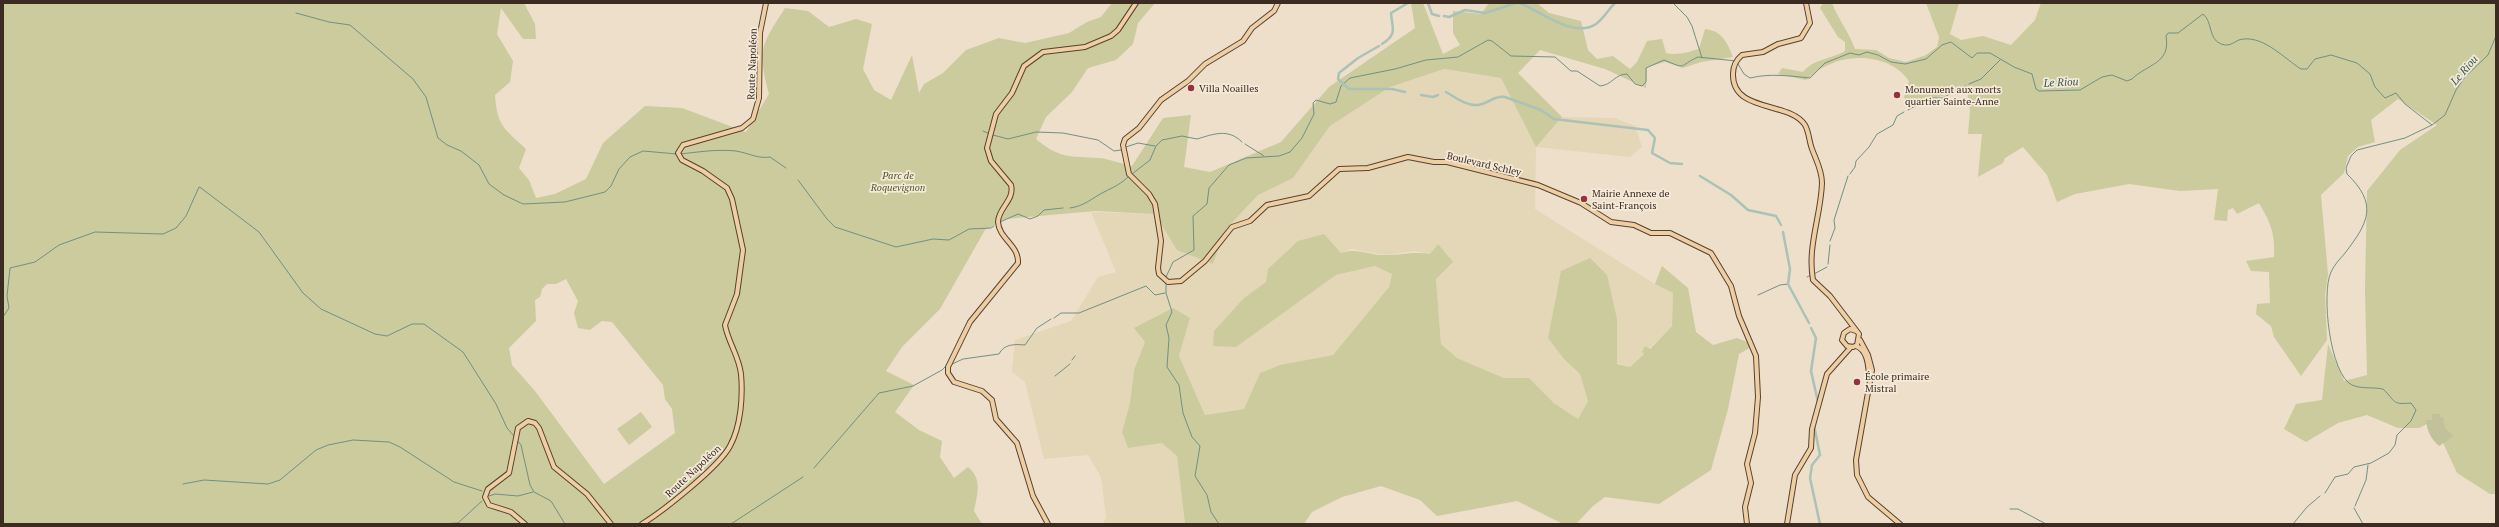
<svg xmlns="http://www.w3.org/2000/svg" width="2499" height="527" viewBox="0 0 2499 527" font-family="'PT Serif',serif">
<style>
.farmland{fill:#e3d7b7}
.green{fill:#cbcb9d;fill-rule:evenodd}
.cemetery{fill:#c1c19c}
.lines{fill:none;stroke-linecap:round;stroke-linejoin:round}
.stream{stroke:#719085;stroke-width:1}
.canal{stroke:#aac2b8;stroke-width:2.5}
.major-casing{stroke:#584032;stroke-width:6}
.major{stroke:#eecfa4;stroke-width:4}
.poi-dot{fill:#96313d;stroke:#f5ead9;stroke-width:1.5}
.labels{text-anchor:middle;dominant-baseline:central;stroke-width:3.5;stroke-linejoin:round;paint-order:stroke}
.street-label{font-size:10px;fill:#3b2b21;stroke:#f5ead9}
.poi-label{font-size:10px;fill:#3b2b21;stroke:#f5ead9;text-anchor:start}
.park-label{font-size:10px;font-style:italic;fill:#505629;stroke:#f5ead9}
.water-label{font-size:11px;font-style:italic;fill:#315952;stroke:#f5ead9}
</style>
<rect width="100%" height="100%" fill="#eddfca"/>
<path class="farmland" d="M 1444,69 L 1501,78 L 1536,147 L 1562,117 L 1615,118 L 1635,126 L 1642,147 L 1630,157 L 1536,147 L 1535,209 L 1655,284 L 1673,293 L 1672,326 L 1630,367 L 1617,363 L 1617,319 L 1557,289 L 1554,307 L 1564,359 L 1580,374 L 1588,401 L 1578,419 L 1554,403 L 1529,378 L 1504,378 L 1457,358 L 1441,344 L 1436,279 L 1438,244 L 1430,254 L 1415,251 L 1386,255 L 1351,249 L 1267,282 L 1244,298 L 1299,302 L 1336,275 L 1375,266 L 1392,274 L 1389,287 L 1333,355 L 1280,365 L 1260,373 L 1244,409 L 1205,415 L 1179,356 L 1190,318 L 1145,342 L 1134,370 L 1130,403 L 1122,432 L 1128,448 L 1162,443 L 1177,456 L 1185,524 L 1103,524 L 1106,517 L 1101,477 L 1088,455 L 1044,459 L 1025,382 L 1012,372 L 1015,340 L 1071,321 L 1098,277 L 1116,272 L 1091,212 L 1155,214 L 1213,264 L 1226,229 L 1258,195 L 1293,178 L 1330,126 L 1390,87 Z"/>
<g class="green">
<path d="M 3,3 L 524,3 L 535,24 L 536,39 L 523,39 L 501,8 L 497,34 L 513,61 L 510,82 L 495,95 C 497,125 504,129 526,149 L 519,168 L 529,180 L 536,198 L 555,194 L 586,179 L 603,143 L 645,106 L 682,108 L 746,132 L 769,94 C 757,49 761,46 785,8 L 808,11 L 829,27 L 856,19 L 872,24 L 863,69 L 874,90 L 891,100 L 912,55 L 919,93 L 924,84 L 943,73 L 966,50 L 999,38 L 1025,43 L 1069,33 L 1087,22 L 1101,17 L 1112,3 L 1155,3 L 1138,23 L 1133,44 L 1116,60 L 1088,68 L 1072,92 L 1046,117 L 1036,139 C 1060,159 1069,156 1099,158 C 1110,159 1121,164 1132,166 L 1163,118 L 1191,115 L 1184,167 L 1210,172 L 1281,142 L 1329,87 L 1415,28 L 1411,3 L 1423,3 L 1443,54 L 1460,45 L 1453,33 L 1453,11 L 1481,14 L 1489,3 L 1537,3 L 1549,13 L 1581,21 L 1588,50 L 1597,59 L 1613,56 L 1630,69 L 1637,62 L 1647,41 L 1662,39 L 1666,53 C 1677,56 1688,52 1699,49 L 1705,29 C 1722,31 1727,42 1733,57 L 1701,62 L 1683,68 L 1665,62 L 1647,67 L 1646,88 L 1605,69 L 1540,50 L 1518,73 L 1562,117 L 1536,147 L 1501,78 L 1444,69 L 1390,87 L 1330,126 L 1293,178 L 1258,195 L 1226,229 L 1213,264 L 1177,250 L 1155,214 L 1095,211 L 1006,219 L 985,230 L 940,309 L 902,347 L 886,371 L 914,385 L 895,412 L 919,430 L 942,441 L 940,457 L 954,478 L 968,467 C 983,479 977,495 974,511 L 982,524 L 3,524 ZM 566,279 L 578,301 L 574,313 L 578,328 L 590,330 L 602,321 L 612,322 L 663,385 L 665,399 L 672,409 L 675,433 L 604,484 L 535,391 L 512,365 L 509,348 L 536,321 L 535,300 L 540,297 L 542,289 L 547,284 L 556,284 Z"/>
<path d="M 1823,3 L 1832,3 C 1838,19 1849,32 1855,49 L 1876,50 L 1889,58 L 1906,62 L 1926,55 L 1937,47 L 1939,37 L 1926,3 L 1959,3 L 1950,34 L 1961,40 L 1983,36 L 2011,45 L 2035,20 L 2041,3 L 2496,3 L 2496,494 L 2490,494 L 2457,473 L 2433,421 L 2419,428 L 2398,428 L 2367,415 L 2338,423 L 2306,442 L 2284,429 L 2296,404 L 2322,400 L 2328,344 L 2344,381 L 2367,375 L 2365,289 L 2367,191 L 2400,150 L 2437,125 L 2398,99 L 2371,120 L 2375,142 L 2358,147 L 2348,156 L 2344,173 L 2321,195 L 2328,274 L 2325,295 L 2327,340 L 2301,376 L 2274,337 L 2271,326 L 2256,314 L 2257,304 L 2270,303 L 2269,272 L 2251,271 L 2246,261 L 2274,257 C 2275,232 2271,224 2259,203 L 2237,214 L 2233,208 L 2228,210 L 2227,221 L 2214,220 L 2218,189 L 2180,191 L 2129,184 L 2075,194 L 2057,202 L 2047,175 L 2023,147 L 2005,158 L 2003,163 L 1978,177 L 1982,134 L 1968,134 L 1970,111 L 1967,88 L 1910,106 L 1904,97 L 1909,81 C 1891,55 1851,52 1824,67 C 1817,70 1812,76 1806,80 L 1778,74 L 1782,68 L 1803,72 C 1813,59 1832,59 1845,51 L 1845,42 L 1838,37 L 1820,8 Z"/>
<path d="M 1324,234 L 1341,253 C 1357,247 1370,256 1387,255 C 1403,255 1413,251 1430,254 L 1438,244 L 1453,262 L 1436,279 L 1441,344 L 1457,358 L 1504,378 L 1529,378 L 1554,403 L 1578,419 L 1588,401 L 1580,374 L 1564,359 L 1548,338 L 1561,271 L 1590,258 L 1607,275 L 1617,319 L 1617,364 L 1630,367 L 1644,354 L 1642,352 L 1645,346 L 1650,349 L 1672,326 L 1673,293 L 1655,284 L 1662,266 L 1688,288 L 1696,332 L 1713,345 L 1737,338 L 1755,345 L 1739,354 L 1728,409 L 1711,470 L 1659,504 L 1605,497 L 1593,506 L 1576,524 L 1563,524 L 1517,501 L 1437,516 L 1420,500 L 1381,486 L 1342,497 L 1312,512 L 1304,524 L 1185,524 L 1177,456 L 1162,443 L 1128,448 L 1122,432 L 1130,403 L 1134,370 L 1145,342 L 1134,328 L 1173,308 L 1190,318 L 1179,356 L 1205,415 L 1244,409 L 1260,373 L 1280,365 L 1333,355 L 1389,287 L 1392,274 L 1375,266 L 1336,275 L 1236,347 L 1213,346 L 1214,331 L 1244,298 L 1266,282 L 1268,269 L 1298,241 Z"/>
<path d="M 641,412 L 652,427 L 629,445 L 617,429 Z"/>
</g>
<path class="cemetery" d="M 2432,414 L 2440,414 L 2440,417 L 2443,417 L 2445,428 L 2454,436 L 2439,446 C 2431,439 2427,431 2426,420 L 2432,420 Z"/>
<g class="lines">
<g class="stream">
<path d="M 1673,3 L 1687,17 L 1692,26 L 1702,58"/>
<path d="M 296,13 L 329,22 L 350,25 L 413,79 L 426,97 L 438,138 L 447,145 L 461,151 L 479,165 L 489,184 L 504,195 L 523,204 L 565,202 L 605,192 L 611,186 L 619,169 L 630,157 L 643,151 L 677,154"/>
<path d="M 1738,64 L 1744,74 L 1750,78 C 1771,73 1789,76 1810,78 L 1825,63 L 1850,53 L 1859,55 L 1867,52 L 1878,55 L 1891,62 L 1905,64 L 1926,59 L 1942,45 L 1951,42 L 1972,58 L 1977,53 L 1990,53 L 2014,67 L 2032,74 L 2036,89 L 2039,91 L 2080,90 L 2102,77 L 2112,75 L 2127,81 L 2132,79 C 2147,64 2171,64 2166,36 L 2168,33 L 2178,33 L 2203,14 C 2213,22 2208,39 2221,44 C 2232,48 2235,39 2244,39 C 2265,37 2285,59 2301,69 L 2307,69 L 2315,59 L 2331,55 L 2357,63 L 2370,74 L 2375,87 L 2385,98 L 2396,93 L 2405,104 L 2432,125 L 2445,115 L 2456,90 L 2465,77 L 2488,55 L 2496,36"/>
<path d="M 1969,84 L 1981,79 L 2000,60"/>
<path d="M 1908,110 L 1930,98 L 1942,98 L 1966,86"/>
<path d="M 983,131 L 990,134"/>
<path d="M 993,135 L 1008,139 L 1036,132 L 1063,133 L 1098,140 L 1114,151 L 1121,150"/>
<path d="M 1245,144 L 1264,156"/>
<path d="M 1126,147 L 1138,143 L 1155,146"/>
<path d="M 680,154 C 699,152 717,149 736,151 C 748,153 758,159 770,157 L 786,168"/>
<path d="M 1132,174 L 1150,160 L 1156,146 L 1162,140 L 1182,136 L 1197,139 C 1214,134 1228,128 1242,142"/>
<path d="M 1850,174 L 1855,167 L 1856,161 L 1869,147 L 1877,134 L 1893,125 L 1897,116 L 1904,112"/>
<path d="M 798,180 L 827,219 L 835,227 L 896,247 L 933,239 L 949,240 L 969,229 L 991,228 L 994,226"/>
<path d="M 1070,208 C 1085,206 1092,198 1104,192 C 1114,187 1121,184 1129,176"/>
<path d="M 1000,222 L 1018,214 L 1030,219 L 1038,216 L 1044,210 L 1063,208"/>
<path d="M 1830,241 L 1835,228 L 1834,220 L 1848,176"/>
<path d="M 1828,264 L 1830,245"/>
<path d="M 1814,274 L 1827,267"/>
<path d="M 1166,277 L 1173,262 L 1194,250 L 1193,216 L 1207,204 L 1209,188 L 1229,165 L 1246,158 L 1279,156 L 1290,152 L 1302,138 L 1314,114 L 1313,103 L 1316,100 L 1330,104 L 1336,102 L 1341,86 L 1350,78 L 1395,69 L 1426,60 L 1458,57 L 1488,40 L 1492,41 L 1511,56 L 1555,57 L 1571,71 L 1577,71 L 1600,86 C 1612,85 1615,74 1627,74 L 1635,84 L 1642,86 L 1646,82 L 1646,68 L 1664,60 C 1688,70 1678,66 1698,57 L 1736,61"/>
<path d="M 1807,277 L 1811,275"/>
<path d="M 1166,282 L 1166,293 L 1172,312 L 1166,325 L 1169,338 L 1167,367 L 1179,385 L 1183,413 L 1192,437 L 1200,446 L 1195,476 L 1207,495 L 1211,512 L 1219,524"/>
<path d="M 1758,295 L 1780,285 L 1788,284"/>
<path d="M 3,317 L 9,308 L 7,296 L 10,268 L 35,262 L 59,245 L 95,232 L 163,234 L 176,228 L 186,216 L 199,187 L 201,188 L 259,232 L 303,293 L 321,309 L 375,334 L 387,336 L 412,324 L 424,324 L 463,352 L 496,404 L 507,428 L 514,436"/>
<path d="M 1054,318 L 1061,313 L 1079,313 L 1146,286 L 1155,295 L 1165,293"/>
<path d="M 1072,360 L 1075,356"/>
<path d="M 952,364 L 963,359 L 999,354 C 1004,344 1014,344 1025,345 L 1037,328 L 1051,319"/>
<path d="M 1055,376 L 1070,364"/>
<path d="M 517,440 L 521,445 L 530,485 L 534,492 L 551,501 L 565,524"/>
<path d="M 814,468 L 879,393 L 913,386 L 942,370 L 947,365"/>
<path d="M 183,484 L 204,480 L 268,484 L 280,480 L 316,450 L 328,445 L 353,440 L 389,442 L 400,447 L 454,482 L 482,491"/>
<path d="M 2325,493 L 2335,477 L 2348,474 L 2354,467 L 2371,463 L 2389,453 L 2395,445 L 2397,435 L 2411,421 L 2416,410 L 2411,403 C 2391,405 2396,401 2383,389 C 2373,387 2361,389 2352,385 C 2330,375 2321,293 2331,272 C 2334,265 2340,259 2345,253 C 2369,222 2378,204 2347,174 L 2346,168 L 2351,156 L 2357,150 L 2405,138 L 2432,125"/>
<path d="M 489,496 L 495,494 L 518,496 L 533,492"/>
<path d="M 2355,506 L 2366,480 L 2368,465"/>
<path d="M 2354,508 L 2363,524"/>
<path d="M 2010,509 L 2018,509 L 2046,524"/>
<path d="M 439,524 L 458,523 L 482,501"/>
<path d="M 731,524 L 803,477"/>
<path d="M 2293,524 L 2307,507 L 2320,496"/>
</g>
<g class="canal">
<path d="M 1428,3 L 1432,14 L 1439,16"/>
<path d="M 1520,3 C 1540,11 1574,39 1596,24 C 1604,18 1608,10 1615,3"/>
<path d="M 1444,16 L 1449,17 L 1465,10 L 1485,13 L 1516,3"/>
<path d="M 1382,44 C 1398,34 1392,28 1391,13 L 1408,3"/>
<path d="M 1379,46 L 1358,58 L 1339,73 L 1338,79 L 1349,89 L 1392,89 L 1405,92"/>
<path d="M 1446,92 C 1455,97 1466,106 1478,105 C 1488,104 1494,95 1505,97 L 1541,110 L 1554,119 L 1648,130 L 1655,138 L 1652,153 L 1670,163 L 1682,164"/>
<path d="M 1421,95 L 1433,97 L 1438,95"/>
<path d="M 1700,176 L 1731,195 L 1748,210 L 1776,216 L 1781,225"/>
<path d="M 1783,232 L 1790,269 L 1788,284 L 1809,323"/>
<path d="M 1811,328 L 1816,338 L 1811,371 L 1818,402 L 1813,419"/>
<path d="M 1814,425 L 1820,455 L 1812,465 L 1810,478 L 1820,524"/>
</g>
<defs>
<g id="major">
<path d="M 1278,3 L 1274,11 L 1252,28 L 1243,41 L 1205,64 L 1188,81 L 1161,100 L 1139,128 L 1125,139 L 1123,145 L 1129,174 L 1149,194 L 1155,204 L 1161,241 L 1158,268 L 1159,274 L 1168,282 L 1181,281 L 1205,261 L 1232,227 L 1250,221 L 1267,205 L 1309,196 L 1339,169 L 1368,168 L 1408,157 L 1434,162 L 1447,162 L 1538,185 L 1581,203 L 1611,222 L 1634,225 L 1651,233 L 1670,233 L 1711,253 L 1731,286 L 1739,316 L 1756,356 L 1758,397 L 1755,433 L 1747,464 L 1751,483 L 1745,507 L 1747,524"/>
<path d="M 1806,3 L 1810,23 L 1801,38 L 1778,44 L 1763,52 L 1742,55 C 1736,60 1733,66 1733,74 C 1732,113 1790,101 1805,125 C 1809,132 1809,141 1812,149 C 1816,160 1822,170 1822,183 C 1821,216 1807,246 1813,280 L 1830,296 L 1859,334 L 1857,345 L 1853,347 L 1847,346 L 1842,340 L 1844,333 L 1850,329 L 1856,331"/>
<path d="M 1860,340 L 1868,355 L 1872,370 L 1856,460 L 1857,475 L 1868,497 L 1900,524"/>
<path d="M 1856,346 C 1867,350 1868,364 1869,374"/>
<path d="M 525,524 L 511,512 L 489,505 L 485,497 L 488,489 L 509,473 L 518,428 L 528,421 L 535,423 L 539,428 L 554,467 L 587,494 L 611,524"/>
<path d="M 642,524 C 663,511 719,467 730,446 C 741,426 743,396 741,374 C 739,356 728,342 725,325 L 737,294 L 743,250 L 732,199 L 727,188 L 703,171 L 682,160 L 678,153 L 683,145 L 742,128 L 753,119 L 759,98 L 760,33 L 766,3"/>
<path d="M 1048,524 L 1033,496 L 1017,443 L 996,419 L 992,400 L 982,391 L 954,382 L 948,373 L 948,367 L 970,322 L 1018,263 C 1019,245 999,239 998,222 C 998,208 1015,200 1011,185 L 991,161 L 987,148 L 996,114 L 1012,93 L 1024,66 L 1043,52 L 1085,47 L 1111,36 L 1118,30 L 1136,3"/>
<path d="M 1787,524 L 1795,475 L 1811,448 L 1812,429 L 1827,374 L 1851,347"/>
</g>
</defs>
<use href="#major" class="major-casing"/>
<use href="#major" class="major"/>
</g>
<g class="poi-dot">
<circle cx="1191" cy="88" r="4"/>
<circle cx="1897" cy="95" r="4"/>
<circle cx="1584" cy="199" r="4"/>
<circle cx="1857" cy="382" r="4"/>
</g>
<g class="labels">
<g class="street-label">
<text transform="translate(752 64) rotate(-88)">Route Napoléon</text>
<text transform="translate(1484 164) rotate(13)">Boulevard Schley</text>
<text transform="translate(693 471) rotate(-43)">Route Napoléon</text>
</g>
<g class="poi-label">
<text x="1199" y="88">Villa Noailles</text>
<text x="1905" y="89">Monument aux morts<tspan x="1905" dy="12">quartier Sainte-Anne</tspan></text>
<text x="1592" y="193">Mairie Annexe de<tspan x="1592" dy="12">Saint-François</tspan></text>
<text x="1865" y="376">École primaire<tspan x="1865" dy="12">Mistral</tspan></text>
</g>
<g class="park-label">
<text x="898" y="175">Parc de<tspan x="898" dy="12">Roquevignon</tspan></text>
</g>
<g class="water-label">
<text transform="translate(2464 70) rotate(-49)">Le Riou</text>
<text transform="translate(2061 82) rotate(-3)">Le Riou</text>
</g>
</g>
<rect width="2499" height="527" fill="none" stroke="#3b2b21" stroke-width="8"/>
</svg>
